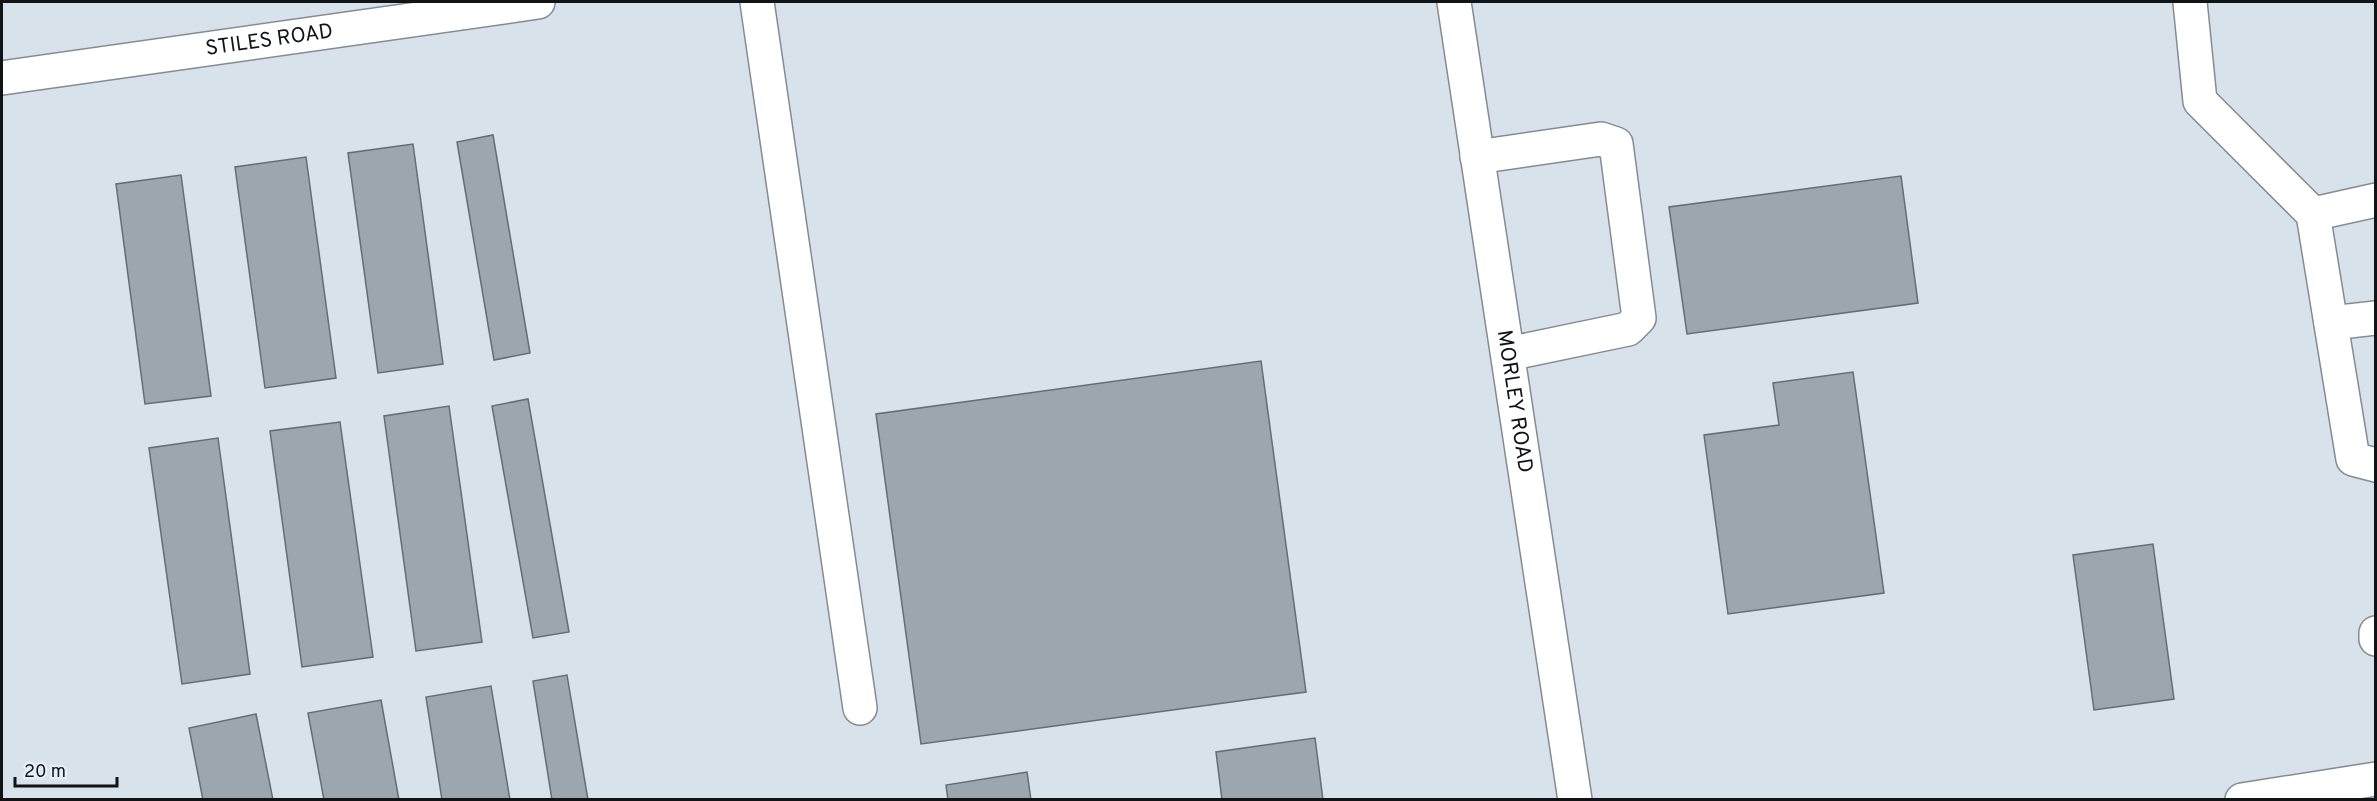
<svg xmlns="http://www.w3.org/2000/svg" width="2377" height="801" viewBox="0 0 2377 801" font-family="Overpass,sans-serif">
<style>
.building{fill:#9ca6ae;stroke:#646d75;stroke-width:1.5}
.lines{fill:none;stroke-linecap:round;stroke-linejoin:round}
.minor-casing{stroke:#838c94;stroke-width:36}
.minor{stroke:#fff;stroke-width:33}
.labels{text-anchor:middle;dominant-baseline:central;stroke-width:4.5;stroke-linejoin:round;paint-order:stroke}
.street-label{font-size:21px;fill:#101417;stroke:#e5eff8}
</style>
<rect width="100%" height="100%" fill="#d8e2eb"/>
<g class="building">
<path d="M 493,135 L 530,353 L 494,360 L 457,142 Z"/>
<path d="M 413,144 L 443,364 L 378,373 L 348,153 Z"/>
<path d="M 306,157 L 336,378 L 265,388 L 235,167 Z"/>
<path d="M 181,175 L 211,396 L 145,404 L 116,184 Z"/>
<path d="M 1901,176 L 1918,303 L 1687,334 L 1669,207 Z"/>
<path d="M 1261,361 L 1306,692 L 921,744 L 876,414 Z"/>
<path d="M 1853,372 L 1884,593 L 1728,614 L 1704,435 L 1779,425 L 1773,383 Z"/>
<path d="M 528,399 L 569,632 L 533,638 L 492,406 Z"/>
<path d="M 449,406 L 482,642 L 416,651 L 384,416 Z"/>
<path d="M 340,422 L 373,657 L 302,667 L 270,431 Z"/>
<path d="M 218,438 L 250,674 L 182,684 L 149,448 Z"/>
<path d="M 2153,544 L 2174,699 L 2094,710 L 2073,555 Z"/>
<path d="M 567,675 L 588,800 L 552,800 L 533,681 Z"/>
<path d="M 491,686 L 510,800 L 442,800 L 426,697 Z"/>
<path d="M 381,700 L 399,800 L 324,800 L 308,713 Z"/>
<path d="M 256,714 L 273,800 L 203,800 L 189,728 Z"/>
<path d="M 1315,738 L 1323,800 L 1222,800 L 1216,752 Z"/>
<path d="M 1027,772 L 1031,800 L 948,800 L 946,785 Z"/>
</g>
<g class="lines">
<defs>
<g id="minor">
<path d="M 757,2 L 860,708"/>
<path id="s1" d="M 1454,2 L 1575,800"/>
<path d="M 2190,2 L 2200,101 L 2313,214 L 2353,459 L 2376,465"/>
<path id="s2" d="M 2,78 L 538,2"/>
<path d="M 1477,157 L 1601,139 L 1616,144 L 1639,318 L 1628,329 L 1508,354"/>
<path d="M 2313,214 L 2376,200"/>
<path d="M 2331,323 L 2376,318"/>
<path d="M 2376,633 L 2376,639"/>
<path d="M 2242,800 L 2376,779"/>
</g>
</defs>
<use href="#minor" class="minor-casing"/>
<use href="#minor" class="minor"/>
</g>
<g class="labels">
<g class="street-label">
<text stroke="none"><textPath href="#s2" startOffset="270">STILES ROAD</textPath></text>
<text stroke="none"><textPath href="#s1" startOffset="404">MORLEY ROAD</textPath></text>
</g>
</g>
<rect width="2377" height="801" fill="none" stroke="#101417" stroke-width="6"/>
<path d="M15 777v9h102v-9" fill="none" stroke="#101417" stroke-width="3"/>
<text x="24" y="777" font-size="18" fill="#101417" stroke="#e5eff8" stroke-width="4.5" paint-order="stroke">20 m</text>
</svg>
